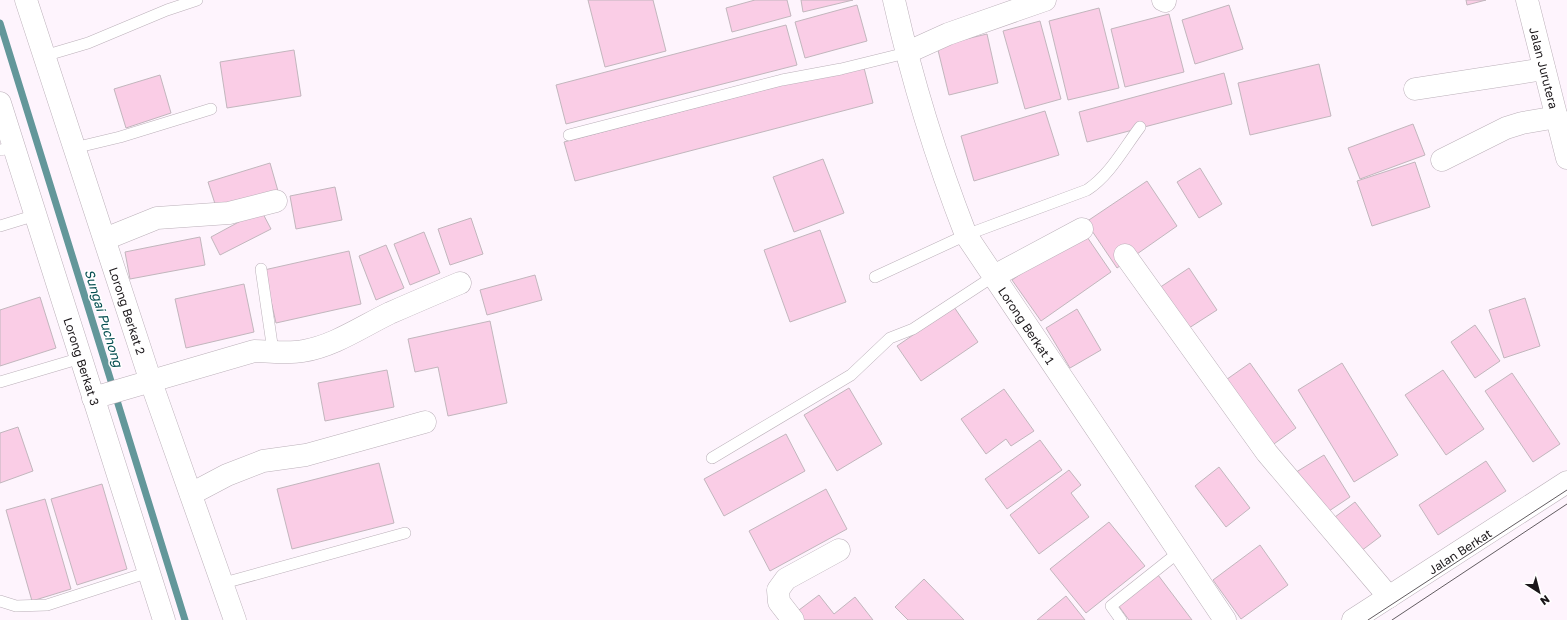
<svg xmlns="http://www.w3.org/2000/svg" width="1567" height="620" viewBox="0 0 1567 620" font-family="'Golos Text',sans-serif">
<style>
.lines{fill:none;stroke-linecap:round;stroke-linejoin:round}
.stream{stroke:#63979a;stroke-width:7}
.building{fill:#facde6;stroke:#c2b6bd}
.lane-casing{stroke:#bbb0b9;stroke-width:12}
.street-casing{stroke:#bbb0b9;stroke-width:23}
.secondary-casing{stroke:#bbb0b9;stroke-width:23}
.lane{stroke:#fff;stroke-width:11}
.street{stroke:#fff;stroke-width:22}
.secondary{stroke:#fff;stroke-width:22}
.tram{stroke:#625c61;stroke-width:1}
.labels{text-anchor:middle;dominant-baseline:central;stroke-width:3;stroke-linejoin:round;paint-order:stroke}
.street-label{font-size:12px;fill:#1a1619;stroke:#fff}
.water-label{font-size:13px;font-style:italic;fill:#064e51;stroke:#fff}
</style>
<rect width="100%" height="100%" fill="#fef4fd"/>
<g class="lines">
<path class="stream" d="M 0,23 L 185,620"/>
</g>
<g class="building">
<path d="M 588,0 L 653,0 L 666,51 L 605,67 Z"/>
<path d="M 755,0 L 787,0 L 791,16 L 732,32 L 726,8 Z"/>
<path d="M 801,0 L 853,0 L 803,12 Z"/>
<path d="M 1466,0 L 1486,0 L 1467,5 Z"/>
<path d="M 857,5 L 867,41 L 805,58 L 795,22 Z"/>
<path d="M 1229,5 L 1243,49 L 1195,64 L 1182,20 Z"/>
<path d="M 1099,8 L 1119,88 L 1068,100 L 1049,21 Z"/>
<path d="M 1169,14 L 1184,72 L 1125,87 L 1111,29 Z"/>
<path d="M 1040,21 L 1061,99 L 1025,109 L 1003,31 Z"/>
<path d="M 786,25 L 797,65 L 566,124 L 556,85 Z"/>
<path d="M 987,34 L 998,83 L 949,95 L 937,46 Z"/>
<path d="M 294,50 L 301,96 L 227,108 L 220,62 Z"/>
<path d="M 863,64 L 873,103 L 575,181 L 564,142 Z"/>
<path d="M 1319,64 L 1331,116 L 1250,135 L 1238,83 Z"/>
<path d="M 1224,73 L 1232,104 L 1087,142 L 1079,112 Z"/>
<path d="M 160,75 L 171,113 L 126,128 L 114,89 Z"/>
<path d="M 1045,111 L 1059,155 L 974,181 L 961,136 Z"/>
<path d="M 1413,124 L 1425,155 L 1360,179 L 1348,148 Z"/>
<path d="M 823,159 L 844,213 L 794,232 L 773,177 Z"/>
<path d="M 1415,162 L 1430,207 L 1372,226 L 1357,181 Z"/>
<path d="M 270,163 L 278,191 L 217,210 L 208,182 Z"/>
<path d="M 1200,168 L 1222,204 L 1199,218 L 1177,182 Z"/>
<path d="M 1147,181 L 1177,226 L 1117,268 L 1086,222 Z"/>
<path d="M 335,187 L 342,220 L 296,229 L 290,196 Z"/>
<path d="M 261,210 L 271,229 L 220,255 L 211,237 Z"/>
<path d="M 471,218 L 483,254 L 450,265 L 438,229 Z"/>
<path d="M 820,230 L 846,302 L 790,322 L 764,250 Z"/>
<path d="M 1083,231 L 1111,272 L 1041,321 L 1012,280 Z"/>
<path d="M 424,232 L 440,273 L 410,285 L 394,244 Z"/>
<path d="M 200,237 L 205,265 L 130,279 L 125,252 Z"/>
<path d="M 386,245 L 404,288 L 376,300 L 359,256 Z"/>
<path d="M 349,251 L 361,304 L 276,323 L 264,270 Z"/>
<path d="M 1189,268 L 1217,310 L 1175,337 L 1147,296 Z"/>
<path d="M 535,275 L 542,300 L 487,315 L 480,290 Z"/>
<path d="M 244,284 L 254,332 L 186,348 L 175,299 Z"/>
<path d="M 40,297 L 56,348 L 0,366 L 0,310 Z"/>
<path d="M 1525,298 L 1540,346 L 1504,358 L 1489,310 Z"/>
<path d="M 954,307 L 978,342 L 921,381 L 897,346 Z"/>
<path d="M 1077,309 L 1101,350 L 1070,368 L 1046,328 Z"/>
<path d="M 490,321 L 507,403 L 448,416 L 438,367 L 415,372 L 408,339 Z"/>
<path d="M 1475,325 L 1500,361 L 1475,378 L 1451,342 Z"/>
<path d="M 1250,363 L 1296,428 L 1260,454 L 1213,389 Z"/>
<path d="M 1342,363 L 1398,455 L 1354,482 L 1298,390 Z"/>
<path d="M 387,370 L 394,407 L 325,421 L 318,383 Z"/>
<path d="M 1443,370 L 1484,429 L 1446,455 L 1405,395 Z"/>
<path d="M 1512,373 L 1560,444 L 1533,462 L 1485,391 Z"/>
<path d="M 849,388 L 882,444 L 837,471 L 804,415 Z"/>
<path d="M 1004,389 L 1034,431 L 1011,446 L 1006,439 L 986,454 L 961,419 Z"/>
<path d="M 18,427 L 33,471 L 0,483 L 0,433 Z"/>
<path d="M 786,434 L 805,471 L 724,516 L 704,479 Z"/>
<path d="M 1040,440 L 1062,470 L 1007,509 L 985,479 Z"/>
<path d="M 1324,455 L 1350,497 L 1320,517 L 1293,474 Z"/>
<path d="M 1486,461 L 1506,491 L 1438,535 L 1419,505 Z"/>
<path d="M 379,463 L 394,523 L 292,549 L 277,489 Z"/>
<path d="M 1219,467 L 1250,508 L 1226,527 L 1195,486 Z"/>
<path d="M 1069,470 L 1081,485 L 1071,493 L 1089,517 L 1039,554 L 1010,515 Z"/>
<path d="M 102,484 L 127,569 L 77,585 L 51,499 Z"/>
<path d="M 826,489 L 847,529 L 770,571 L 749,531 Z"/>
<path d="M 45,499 L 71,589 L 32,601 L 6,510 Z"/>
<path d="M 1355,502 L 1381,536 L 1357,554 L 1331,520 Z"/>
<path d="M 1109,522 L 1145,566 L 1086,613 L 1050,569 Z"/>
<path d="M 1260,545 L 1288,585 L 1241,619 L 1213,580 Z"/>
<path d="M 1158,575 L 1192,620 L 1129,620 L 1118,605 Z"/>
<path d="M 924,579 L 964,620 L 908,620 L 895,607 Z"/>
<path d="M 819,595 L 834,614 L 855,597 L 873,620 L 801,620 L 795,613 Z"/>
<path d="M 1066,596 L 1085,620 L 1037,620 Z"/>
</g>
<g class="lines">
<defs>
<g id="lane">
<path d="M 44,56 L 88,43 L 167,10 L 197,0"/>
<path d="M 569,135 L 782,80 L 841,69 L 906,53"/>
<path d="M 74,148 L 120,137 L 211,109"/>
<path d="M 0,150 L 14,147"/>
<path d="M 0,226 L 36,215"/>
<path d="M 261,269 L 273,351"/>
<path d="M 875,277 L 966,235 L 1087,190 C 1110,175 1124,148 1140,127"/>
<path d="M 0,382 L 81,358"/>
<path d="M 712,458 L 851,375 L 890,338 L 913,329 L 994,276"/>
<path d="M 224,583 L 405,533"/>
<path d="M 0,601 L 16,606 L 47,605 L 149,572"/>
<path d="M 1121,620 L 1111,606 L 1179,552"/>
</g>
<g id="street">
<path id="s1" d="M 26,0 L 151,382 L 235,620"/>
<path id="s2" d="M 894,0 C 912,80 936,158 966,235 L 1225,620"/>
<path d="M 1163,0 L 1165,1"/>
<path d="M 906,53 L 948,34 L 1045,0"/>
<path d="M 1415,89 L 1544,69"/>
<path id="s3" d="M 0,103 L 164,620"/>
<path d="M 1442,160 L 1506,128 L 1522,123 L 1557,117"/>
<path d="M 105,239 L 157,218 L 229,213 L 276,201"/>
<path d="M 1125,255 L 1267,453 L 1389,597"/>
<path d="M 994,276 L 1082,229"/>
<path d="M 93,398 L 254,351 C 271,351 287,354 303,351 C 334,346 361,327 390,313 C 413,303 436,293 460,283"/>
<path d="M 191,494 L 227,475 L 263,461 L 306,455 L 425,422"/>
<path d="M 793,620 L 779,602 L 778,590 L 786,579 L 839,550"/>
</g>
<g id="secondary">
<path id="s4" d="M 1527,0 L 1567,158"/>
<path id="s5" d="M 1353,620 L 1567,482"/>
</g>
</defs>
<use href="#lane" class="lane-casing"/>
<use href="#street" class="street-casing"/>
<use href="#secondary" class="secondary-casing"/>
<use href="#lane" class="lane"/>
<use href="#street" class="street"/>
<use href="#secondary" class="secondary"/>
<g class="tram">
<path d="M 1368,620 L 1567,490"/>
<path d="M 1392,620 L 1567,504"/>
</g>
</g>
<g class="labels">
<g class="street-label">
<text stroke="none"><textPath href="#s4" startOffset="70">Jalan Jurutera</textPath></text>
<text stroke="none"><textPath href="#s1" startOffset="327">Lorong Berkat 2</textPath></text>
<text stroke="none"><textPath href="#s2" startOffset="355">Lorong Berkat 1</textPath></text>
<text stroke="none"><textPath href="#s3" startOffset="271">Lorong Berkat 3</textPath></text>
<text stroke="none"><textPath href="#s5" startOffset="127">Jalan Berkat</textPath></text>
</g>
<g class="water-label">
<text transform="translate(104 318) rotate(73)">Sungai Puchong</text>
</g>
</g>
<g transform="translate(1539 592) rotate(144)" stroke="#ffffff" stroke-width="3" paint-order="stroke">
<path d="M0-3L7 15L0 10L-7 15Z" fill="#1a1619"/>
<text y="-6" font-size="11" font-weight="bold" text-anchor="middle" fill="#1a1619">N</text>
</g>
</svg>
